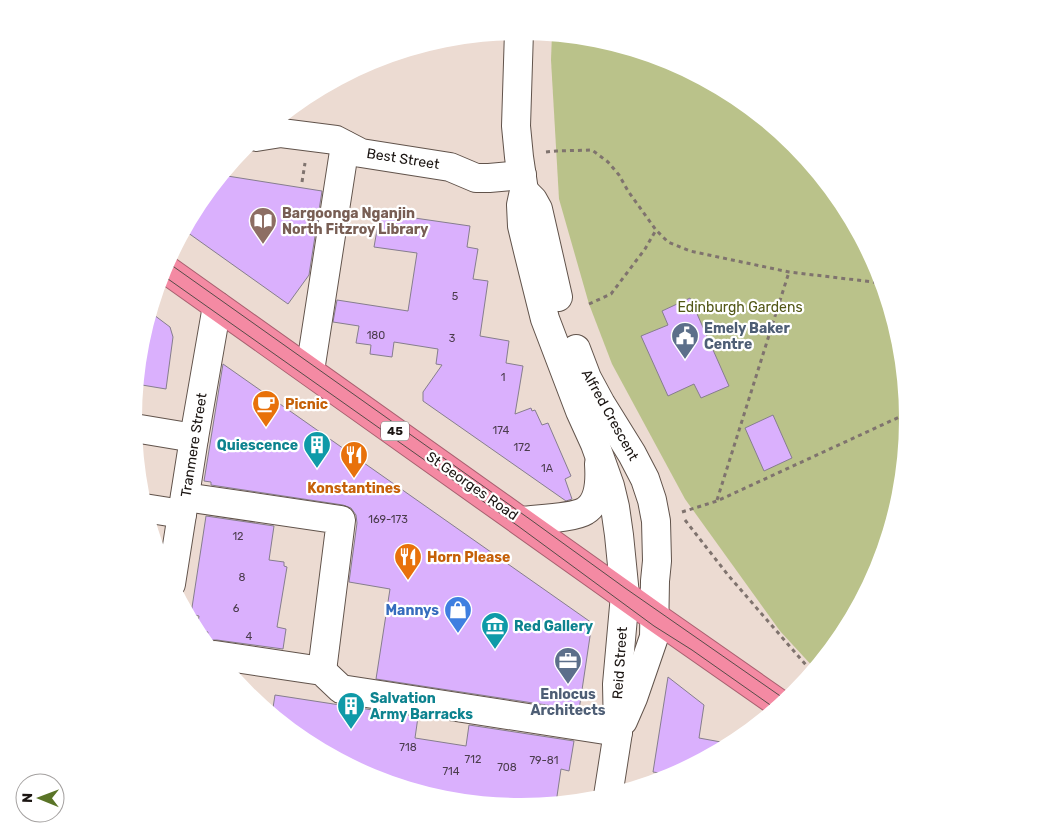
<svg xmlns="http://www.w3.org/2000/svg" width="1041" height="838" viewBox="0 0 1041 838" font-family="Rubik,sans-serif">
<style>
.green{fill:#bac28a}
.building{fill:#dab0fd;stroke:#867e8d}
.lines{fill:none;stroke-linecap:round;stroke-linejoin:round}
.minor-casing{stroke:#61534b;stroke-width:30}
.highway-casing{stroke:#a86170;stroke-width:30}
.path{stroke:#7f736e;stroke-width:3;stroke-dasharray:4 4;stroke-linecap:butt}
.minor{stroke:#fff;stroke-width:28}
.highway{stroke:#f48aa3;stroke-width:28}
.tram{stroke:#564c48;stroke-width:1}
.labels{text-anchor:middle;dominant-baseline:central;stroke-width:4.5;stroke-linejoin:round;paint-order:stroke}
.number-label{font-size:11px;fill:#4b3c4d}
.shield{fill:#fff;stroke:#5f5b59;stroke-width:1}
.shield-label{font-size:12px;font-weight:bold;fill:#1b1512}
.street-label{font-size:14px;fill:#1b1512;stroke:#fff}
.education-label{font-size:14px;font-weight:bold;fill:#785e54;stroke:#fff;text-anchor:start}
.park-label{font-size:14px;fill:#525716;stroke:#fff}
.service-label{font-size:14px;font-weight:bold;fill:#4e5e75;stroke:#fff;text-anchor:start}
.food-label{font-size:14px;font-weight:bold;fill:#c56008;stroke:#fff;text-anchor:start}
.culture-label{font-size:14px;font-weight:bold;fill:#0d838f;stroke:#fff;text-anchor:start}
.shop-label{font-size:14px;font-weight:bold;fill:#366cbe;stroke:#fff;text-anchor:end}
</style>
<rect width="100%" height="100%" fill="#ecdbd2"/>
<path class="green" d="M 552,34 L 596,39 L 669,61 L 736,97 L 795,145 L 843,204 L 879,271 L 901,344 L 908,419 L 901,495 L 879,568 L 843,635 L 815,669 L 780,631 L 685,499 L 612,364 L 589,304 L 559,199 L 551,60 Z"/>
<g class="building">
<path d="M 221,175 L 322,191 L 309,275 L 288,304 L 184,230 L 198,203 Z"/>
<path d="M 380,213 L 470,226 L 467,247 L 478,249 L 473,279 L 488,281 L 480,336 L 509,341 L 506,363 L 523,366 L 515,414 L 531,408 L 532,411 L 535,410 L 542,425 L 548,423 L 571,476 L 565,479 L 572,499 L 566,501 L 423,401 L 423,392 L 442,365 L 436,364 L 438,349 L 394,342 L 392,357 L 370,354 L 371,345 L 356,343 L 359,326 L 333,322 L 337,300 L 408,311 L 417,253 L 374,247 Z"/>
<path d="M 690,298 L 729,386 L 701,398 L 694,384 L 668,396 L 641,336 L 668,325 L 662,311 Z"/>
<path d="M 150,312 L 170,327 L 173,337 L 166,389 L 136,384 L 140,343 Z"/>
<path d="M 223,364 L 592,623 L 579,710 L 376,679 L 390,589 L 349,582 L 357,523 L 356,515 L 351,508 L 343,505 L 211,485 L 211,482 L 204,481 Z"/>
<path d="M 773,415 L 792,458 L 764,471 L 745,428 Z"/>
<path d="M 206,516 L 274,526 L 269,560 L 284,562 L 284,566 L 287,567 L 277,627 L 286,629 L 283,649 L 217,640 L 210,640 L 206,642 L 208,632 L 197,630 L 199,616 L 191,614 Z"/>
<path d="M 668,677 L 704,705 L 699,738 L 732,744 L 673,775 L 653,772 Z"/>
<path d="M 275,695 L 418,717 L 415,738 L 466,746 L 469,725 L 574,741 L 569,771 L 561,769 L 556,803 L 520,807 L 445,799 L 372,777 L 305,741 L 272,714 Z"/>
</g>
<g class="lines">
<defs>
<g id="minor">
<path d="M 519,31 L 516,126 L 519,157 L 524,191 L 521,205 L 522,226 L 529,255 L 545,319 L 580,411 L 595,444 L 610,486 L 615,507 L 619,535 L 625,595 L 617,684 L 618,732 L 608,796"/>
<path d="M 256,137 L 281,133 L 336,140 L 361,153 L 450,167 L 476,178 L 489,178 L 522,175"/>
<path d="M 524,191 L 533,200 L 538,209 L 558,297"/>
<path d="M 576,349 L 587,378 L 601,404 L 632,454 L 645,479 L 652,500 L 656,521 L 657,561 L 655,581 L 654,637 L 633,698 L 623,721"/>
<path d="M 310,371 L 345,145"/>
<path d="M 134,428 L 194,438"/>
<path d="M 185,497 L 341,520 L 322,671"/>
<path d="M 144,508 L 182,514"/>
<path d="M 522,521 C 536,519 574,518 585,511 C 600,502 600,479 599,464"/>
<path d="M 171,584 L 194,438 L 217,306"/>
<path d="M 215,655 L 322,671 L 341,689 L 618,732"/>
</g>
<path id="highway" d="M 164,268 L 655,617 L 781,705"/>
</defs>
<use href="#minor" class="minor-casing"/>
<use href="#highway" class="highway-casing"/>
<g class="path">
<path d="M 546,152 L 556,151 L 592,150 L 608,162 L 619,175 L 628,191 L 656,230 L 668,242 L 690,251 L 789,272 L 882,283"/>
<path d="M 302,182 L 305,163"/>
<path d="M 589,304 L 611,294 L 645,249 L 656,230"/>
<path d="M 717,500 L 789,272"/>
<path d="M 682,512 L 717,501 L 908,413"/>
<path d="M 685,520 L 728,575 L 812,672"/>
</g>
<use href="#minor" class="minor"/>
<use href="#highway" class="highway"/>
<g class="tram">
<path d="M 167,262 L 531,520 L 625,588 L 786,700"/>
<path d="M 161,274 L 518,526 L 654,626 L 692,650 L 776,709"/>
</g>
</g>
<defs>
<symbol id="library-pin" viewBox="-11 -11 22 30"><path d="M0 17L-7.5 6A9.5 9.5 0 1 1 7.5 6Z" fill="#8d6e63" stroke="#fff"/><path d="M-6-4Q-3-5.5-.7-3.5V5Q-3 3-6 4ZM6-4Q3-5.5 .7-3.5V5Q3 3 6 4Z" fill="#fff"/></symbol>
<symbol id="civic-pin" viewBox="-11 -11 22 30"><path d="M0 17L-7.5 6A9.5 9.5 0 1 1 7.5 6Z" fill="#5c6f8a" stroke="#fff"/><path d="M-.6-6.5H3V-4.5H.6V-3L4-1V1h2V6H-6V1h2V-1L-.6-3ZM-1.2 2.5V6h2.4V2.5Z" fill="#fff"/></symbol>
<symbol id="cafe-pin" viewBox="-11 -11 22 30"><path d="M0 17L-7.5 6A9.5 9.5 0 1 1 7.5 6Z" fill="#e8710a" stroke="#fff"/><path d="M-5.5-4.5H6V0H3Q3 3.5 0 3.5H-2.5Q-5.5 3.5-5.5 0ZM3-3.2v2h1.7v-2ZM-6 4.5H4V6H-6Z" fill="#fff"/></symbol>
<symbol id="building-pin" viewBox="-11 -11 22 30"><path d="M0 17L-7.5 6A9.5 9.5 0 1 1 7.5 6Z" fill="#0f9aa8" stroke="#fff"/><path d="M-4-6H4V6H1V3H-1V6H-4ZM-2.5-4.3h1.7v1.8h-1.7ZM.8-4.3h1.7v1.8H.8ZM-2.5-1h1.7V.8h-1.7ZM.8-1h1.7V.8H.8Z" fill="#fff"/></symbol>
<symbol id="restaurant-pin" viewBox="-11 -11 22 30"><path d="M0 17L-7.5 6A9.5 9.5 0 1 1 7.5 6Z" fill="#e8710a" stroke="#fff"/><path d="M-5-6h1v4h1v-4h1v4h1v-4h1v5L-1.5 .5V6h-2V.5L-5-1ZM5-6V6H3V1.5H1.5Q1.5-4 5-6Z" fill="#fff"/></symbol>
<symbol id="shop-pin" viewBox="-11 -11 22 30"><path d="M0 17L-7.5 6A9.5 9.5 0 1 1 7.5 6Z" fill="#3f7fe0" stroke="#fff"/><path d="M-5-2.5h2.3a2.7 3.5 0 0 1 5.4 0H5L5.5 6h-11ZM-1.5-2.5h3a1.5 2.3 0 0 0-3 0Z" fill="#fff"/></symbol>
<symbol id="museum-pin" viewBox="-11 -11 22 30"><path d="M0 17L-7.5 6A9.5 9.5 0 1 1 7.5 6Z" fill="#0f9aa8" stroke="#fff"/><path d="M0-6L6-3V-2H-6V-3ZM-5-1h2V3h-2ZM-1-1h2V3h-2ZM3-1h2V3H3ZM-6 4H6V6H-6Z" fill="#fff"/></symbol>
<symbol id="office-pin" viewBox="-11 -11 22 30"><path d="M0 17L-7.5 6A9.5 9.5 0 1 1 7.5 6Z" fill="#5c6f8a" stroke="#fff"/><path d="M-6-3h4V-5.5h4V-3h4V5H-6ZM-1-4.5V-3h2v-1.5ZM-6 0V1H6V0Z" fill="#fff"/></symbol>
</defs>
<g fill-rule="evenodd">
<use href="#library-pin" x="247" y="205" width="32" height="43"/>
<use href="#civic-pin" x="669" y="320" width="32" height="43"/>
<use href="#cafe-pin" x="250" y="388" width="32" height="43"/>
<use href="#building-pin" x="301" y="429" width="32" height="43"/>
<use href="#restaurant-pin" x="338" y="439" width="32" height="43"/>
<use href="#restaurant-pin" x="392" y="541" width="32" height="43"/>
<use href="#shop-pin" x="442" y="594" width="32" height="43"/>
<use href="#museum-pin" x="479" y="610" width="32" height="43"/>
<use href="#office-pin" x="552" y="645" width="32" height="43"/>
<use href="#building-pin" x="335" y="690" width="32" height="43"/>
</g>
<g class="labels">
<g class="number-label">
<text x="455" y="296">5</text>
<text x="376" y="335">180</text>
<text x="452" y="338">3</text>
<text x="503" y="377">1</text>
<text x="501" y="430">174</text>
<text x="522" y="447">172</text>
<text x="547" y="468">1A</text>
<text x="388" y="519">169-173</text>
<text x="238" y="536">12</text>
<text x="242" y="577">8</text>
<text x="236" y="608">6</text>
<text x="249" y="636">4</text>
<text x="408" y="747">718</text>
<text x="473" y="759">712</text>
<text x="544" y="760">79-81</text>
<text x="507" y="767">708</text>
<text x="451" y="771">714</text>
</g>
<rect class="shield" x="381" y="421.5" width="28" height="19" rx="4"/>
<g class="shield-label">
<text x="395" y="431">45</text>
</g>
<g class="street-label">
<text transform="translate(403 159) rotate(9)">Best Street</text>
<text transform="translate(610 415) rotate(61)">Alfred Crescent</text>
<text transform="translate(194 445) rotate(-81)">Tranmere Street</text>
<text transform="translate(472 486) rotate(35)">St Georges Road</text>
<text transform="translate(620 663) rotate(-86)">Reid Street</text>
</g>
<g class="education-label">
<text x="282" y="213">Bargoonga Nganjin<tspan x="282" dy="16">North Fitzroy Library</tspan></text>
</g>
<g class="park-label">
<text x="740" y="307">Edinburgh Gardens</text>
</g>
<g class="service-label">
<text x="704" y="328">Emely Baker<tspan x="704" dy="16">Centre</tspan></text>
<text x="568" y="694" text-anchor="middle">Enlocus<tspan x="568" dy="16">Architects</tspan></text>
</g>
<g class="food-label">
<text x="285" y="404">Picnic</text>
<text x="354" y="488" text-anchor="middle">Konstantines</text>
<text x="427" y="557">Horn Please</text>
</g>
<g class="culture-label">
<text x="298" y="445" text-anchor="end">Quiescence</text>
<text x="514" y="626">Red Gallery</text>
<text x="370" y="698">Salvation<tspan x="370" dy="16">Army Barracks</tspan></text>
</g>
<g class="shop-label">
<text x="439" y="610">Mannys</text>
</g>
</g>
<path d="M0 0H1041V838H0ZM520 40H521A378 378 0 0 1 899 418V420A378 378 0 0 1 521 798H520A378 378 0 0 1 142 420V418A378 378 0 0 1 520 40Z" fill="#fff" fill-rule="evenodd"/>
<g transform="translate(40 798) rotate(271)"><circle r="24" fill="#ffffff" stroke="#a4a1a0"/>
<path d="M0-4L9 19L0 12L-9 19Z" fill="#5a7427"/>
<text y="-8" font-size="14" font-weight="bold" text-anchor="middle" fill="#1b1512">N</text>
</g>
</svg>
